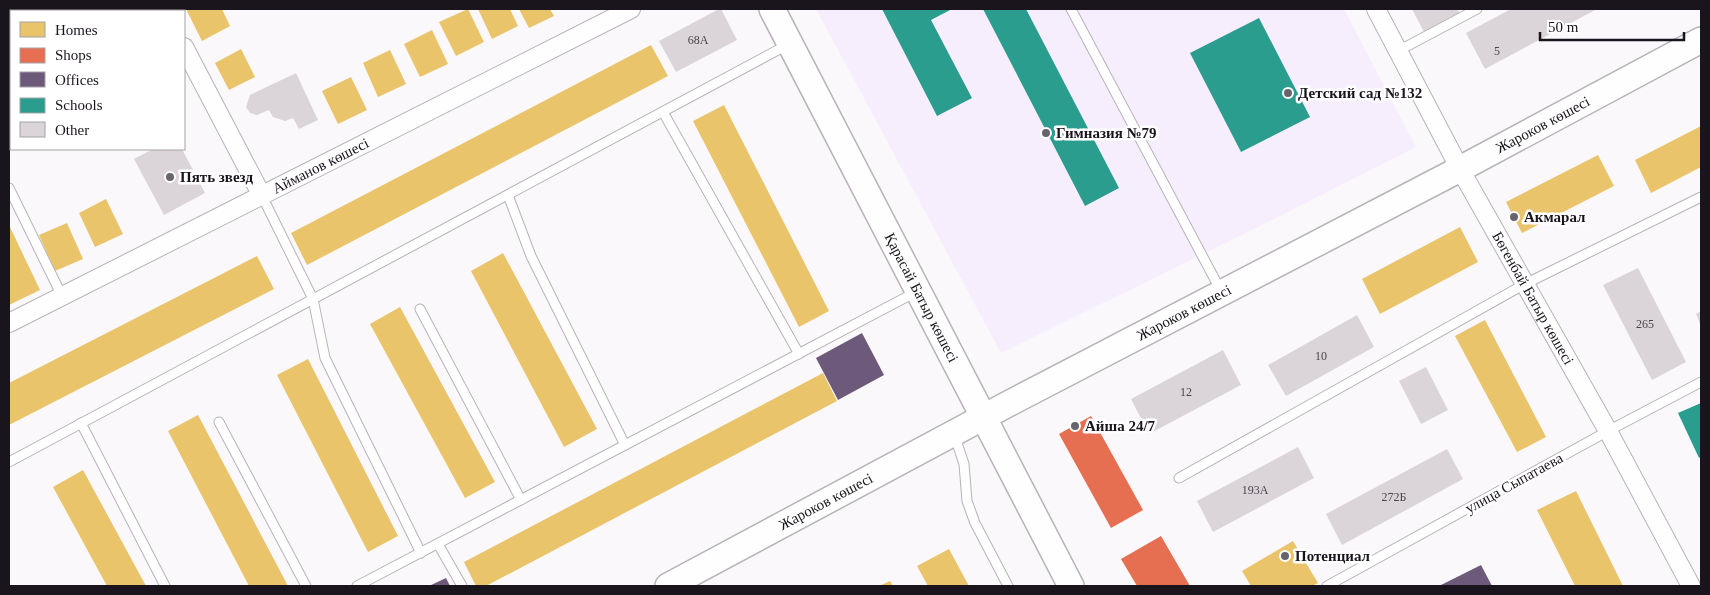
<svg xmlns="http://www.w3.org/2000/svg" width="1710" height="595" viewBox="0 0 1710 595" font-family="Georgia,serif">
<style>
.built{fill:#f7eefd}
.homes{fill:#e9c46a}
.shops{fill:#e76f51}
.offices{fill:#6d597a}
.schools{fill:#2a9d8f}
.building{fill:#dbd5d9}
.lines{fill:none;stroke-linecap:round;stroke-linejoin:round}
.lane-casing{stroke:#b7b3b9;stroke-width:11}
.street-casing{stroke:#b7b3b9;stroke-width:20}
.secondary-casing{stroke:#b7b3b9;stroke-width:28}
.lane{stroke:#fefefe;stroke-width:9}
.street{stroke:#fefefe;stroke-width:18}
.secondary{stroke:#fefefe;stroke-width:25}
.poi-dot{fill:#68646b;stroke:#fff;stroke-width:2}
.labels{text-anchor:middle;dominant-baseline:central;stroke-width:5;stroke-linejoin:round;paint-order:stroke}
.number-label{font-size:12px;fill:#4a444c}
.poi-label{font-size:15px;font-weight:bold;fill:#1a141d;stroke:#fff;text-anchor:start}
.street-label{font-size:15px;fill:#1a141d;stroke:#fff}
</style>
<rect width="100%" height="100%" fill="#faf8fb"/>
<path class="built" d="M 816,9 L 1344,9 L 1416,147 L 1256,228 L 1001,353 Z"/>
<g class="homes">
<path d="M 113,9 L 139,9 L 140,11 L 114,11 Z"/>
<path d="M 186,9 L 222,9 L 230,26 L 202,41 Z"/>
<path d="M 468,9 L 484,42 L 456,56 L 439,22 Z"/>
<path d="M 478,9 L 510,9 L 518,26 L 492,39 Z"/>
<path d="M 519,9 L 550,9 L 554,16 L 529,28 Z"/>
<path d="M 432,30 L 448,64 L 420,77 L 404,44 Z"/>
<path d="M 651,45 L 668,76 L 307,265 L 291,233 Z"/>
<path d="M 241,49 L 255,77 L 229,90 L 215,63 Z"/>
<path d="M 390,50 L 406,84 L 378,97 L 363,63 Z"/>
<path d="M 351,77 L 367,110 L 338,124 L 322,91 Z"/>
<path d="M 724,105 L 829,311 L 799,327 L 693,121 Z"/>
<path d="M 9,113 L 11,118 L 11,128 L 9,129 Z"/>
<path d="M 1701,126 L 1701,167 L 1651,193 L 1635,160 Z"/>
<path d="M 1598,155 L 1614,186 L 1522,233 L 1506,202 Z"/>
<path d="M 106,199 L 123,234 L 95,247 L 79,213 Z"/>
<path d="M 67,223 L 83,259 L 55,271 L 39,235 Z"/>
<path d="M 9,225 L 40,290 L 9,305 Z"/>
<path d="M 1460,227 L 1478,262 L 1380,314 L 1362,279 Z"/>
<path d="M 503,253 L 597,429 L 564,447 L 471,271 Z"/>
<path d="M 257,256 L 274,289 L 9,425 L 9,383 Z"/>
<path d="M 400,307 L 495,482 L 465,498 L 370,324 Z"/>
<path d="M 1485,320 L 1546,437 L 1517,452 L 1455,336 Z"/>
<path d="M 308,359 L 398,536 L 368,552 L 277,375 Z"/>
<path d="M 823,373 L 837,401 L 486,586 L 476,586 L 464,562 Z"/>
<path d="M 198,415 L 288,586 L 249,586 L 168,431 Z"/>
<path d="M 83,470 L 146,586 L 107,586 L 53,487 Z"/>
<path d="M 1576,491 L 1623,586 L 1575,586 L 1537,510 Z"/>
<path d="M 1293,541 L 1318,583 L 1312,586 L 1251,586 L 1242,571 Z"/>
<path d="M 949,549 L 969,586 L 928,586 L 917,566 Z"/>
<path d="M 890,581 L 893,586 L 879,586 Z"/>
</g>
<g class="shops">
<path d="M 1091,416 L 1143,510 L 1111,528 L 1059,434 Z"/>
<path d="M 1161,536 L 1190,586 L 1137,586 L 1121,559 Z"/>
</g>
<g class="offices">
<path d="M 862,333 L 884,375 L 838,400 L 816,358 Z"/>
<path d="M 1481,565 L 1492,586 L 1439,586 Z"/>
<path d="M 446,578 L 450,586 L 429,586 Z"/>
</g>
<g class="schools">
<path d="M 882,9 L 952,9 L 931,20 L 972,98 L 937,116 Z"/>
<path d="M 983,9 L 1026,9 L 1119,188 L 1085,206 Z"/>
<path d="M 1259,18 L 1310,117 L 1241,152 L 1190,53 Z"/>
<path d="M 1701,403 L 1701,457 L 1699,458 L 1678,413 Z"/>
</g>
<g class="building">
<path d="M 719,9 L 721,9 L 737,40 L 676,72 L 659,41 Z"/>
<path d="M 1412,9 L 1457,9 L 1460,13 L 1424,32 Z"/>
<path d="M 1511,9 L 1597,9 L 1485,69 L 1466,33 Z"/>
<path d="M 296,73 L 318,120 L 299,129 L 293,118 L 285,121 L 273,117 L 269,110 L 257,115 L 250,113 L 246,107 L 250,95 Z"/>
<path d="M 153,149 L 182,149 L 205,193 L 164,215 L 134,159 Z"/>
<path d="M 1638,268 L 1686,362 L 1652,380 L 1603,285 Z"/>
<path d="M 1701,311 L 1701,326 L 1696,314 Z"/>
<path d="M 1357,315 L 1374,347 L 1286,396 L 1268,365 Z"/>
<path d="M 1223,350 L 1241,385 L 1149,434 L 1131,399 Z"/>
<path d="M 1426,367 L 1448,410 L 1421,424 L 1399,381 Z"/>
<path d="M 1298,447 L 1314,478 L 1213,532 L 1197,501 Z"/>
<path d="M 1447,449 L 1463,479 L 1342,545 L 1326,514 Z"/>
</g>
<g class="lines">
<defs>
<g id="lane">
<path d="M 1071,9 L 1221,291"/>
<path d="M 1398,51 L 1477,9"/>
<path d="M 663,112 L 799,354"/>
<path d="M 9,188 L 62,296"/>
<path d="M 508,195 L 531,256 L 625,445"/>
<path d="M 262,196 L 313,299 L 325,358 L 421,553"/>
<path d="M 420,309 L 521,500"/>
<path d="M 219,422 L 306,586"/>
<path d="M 81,423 L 165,586"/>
<path d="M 954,434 L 964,464 L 967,501 L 975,523 L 1008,586"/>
<path d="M 9,462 L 789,44"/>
<path d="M 1179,478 L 1525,284 L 1701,197"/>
<path d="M 438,544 L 462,586"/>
<path d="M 357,586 L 916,292"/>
<path d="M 1327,586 L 1608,431 L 1701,382"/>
</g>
<g id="street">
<path d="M 164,9 L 165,11"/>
<path id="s1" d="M 1376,9 L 1460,169 L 1608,431 L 1691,586"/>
<path d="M 36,11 L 41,9"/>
<path d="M 9,26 L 11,25"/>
<path d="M 184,47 L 262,196"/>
<path id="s2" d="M 9,323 L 631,9"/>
</g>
<g id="secondary">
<path id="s3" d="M 772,9 L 1071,586"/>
<path id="s4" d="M 668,586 L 1008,404 L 1460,169 L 1701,40"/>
</g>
</defs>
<use href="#lane" class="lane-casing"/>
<use href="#street" class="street-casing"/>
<use href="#secondary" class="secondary-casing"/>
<use href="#lane" class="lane"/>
<use href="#street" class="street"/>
<use href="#secondary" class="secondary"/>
</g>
<g class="poi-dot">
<circle cx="1288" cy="93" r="5"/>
<circle cx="1046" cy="133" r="5"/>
<circle cx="170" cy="177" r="5"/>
<circle cx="1514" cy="217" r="5"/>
<circle cx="1075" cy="426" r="5"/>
<circle cx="1285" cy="556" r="5"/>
</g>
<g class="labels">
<g class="number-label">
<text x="698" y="40">68А</text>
<text x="1497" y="51">5</text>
<text x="1645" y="324">265</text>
<text x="1321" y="356">10</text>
<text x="1186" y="392">12</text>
<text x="1255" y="490">193А</text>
<text x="1394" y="497">272Б</text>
</g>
<g class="poi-label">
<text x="1298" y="93">Детский сад №132</text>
<text x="1056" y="133">Гимназия №79</text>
<text x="180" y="177">Пять звезд</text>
<text x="1524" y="217">Акмарал</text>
<text x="1085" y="426">Айша 24/7</text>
<text x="1295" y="556">Потенциал</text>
</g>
<g class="street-label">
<text stroke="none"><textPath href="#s4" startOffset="989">Жароков көшесі</textPath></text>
<text stroke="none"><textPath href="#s2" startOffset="349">Айманов көшесі</textPath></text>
<text stroke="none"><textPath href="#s3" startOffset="325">Қарасай Батыр көшесі</textPath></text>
<text stroke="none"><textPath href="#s1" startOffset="329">Бөгенбай Батыр көшесі</textPath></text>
<text stroke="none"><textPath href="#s4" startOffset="584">Жароков көшесі</textPath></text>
<text transform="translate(1514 483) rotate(-29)">улица Сыпатаева</text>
<text stroke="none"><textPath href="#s4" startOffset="179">Жароков көшесі</textPath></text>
</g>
</g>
<rect width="1710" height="595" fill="none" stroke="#1a141d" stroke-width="20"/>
<rect x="10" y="10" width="175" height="140" fill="#ffffff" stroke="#a3a1a5"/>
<rect x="20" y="22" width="25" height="15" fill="#e9c46a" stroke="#a3a1a5"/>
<text x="55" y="35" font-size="15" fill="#1a141d">Homes</text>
<rect x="20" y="48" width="25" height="15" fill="#e76f51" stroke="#a3a1a5"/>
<text x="55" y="60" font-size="15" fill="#1a141d">Shops</text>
<rect x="20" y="72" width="25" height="15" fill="#6d597a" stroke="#a3a1a5"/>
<text x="55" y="85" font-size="15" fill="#1a141d">Offices</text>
<rect x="20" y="98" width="25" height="15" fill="#2a9d8f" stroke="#a3a1a5"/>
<text x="55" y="110" font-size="15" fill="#1a141d">Schools</text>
<rect x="20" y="122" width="25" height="15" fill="#dbd5d9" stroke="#a3a1a5"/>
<text x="55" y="135" font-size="15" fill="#1a141d">Other</text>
<path d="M1540 32v8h144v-8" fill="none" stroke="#1a141d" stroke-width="2.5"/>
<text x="1548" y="32" font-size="15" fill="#1a141d" stroke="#ffffff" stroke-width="4" paint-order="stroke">50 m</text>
</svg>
